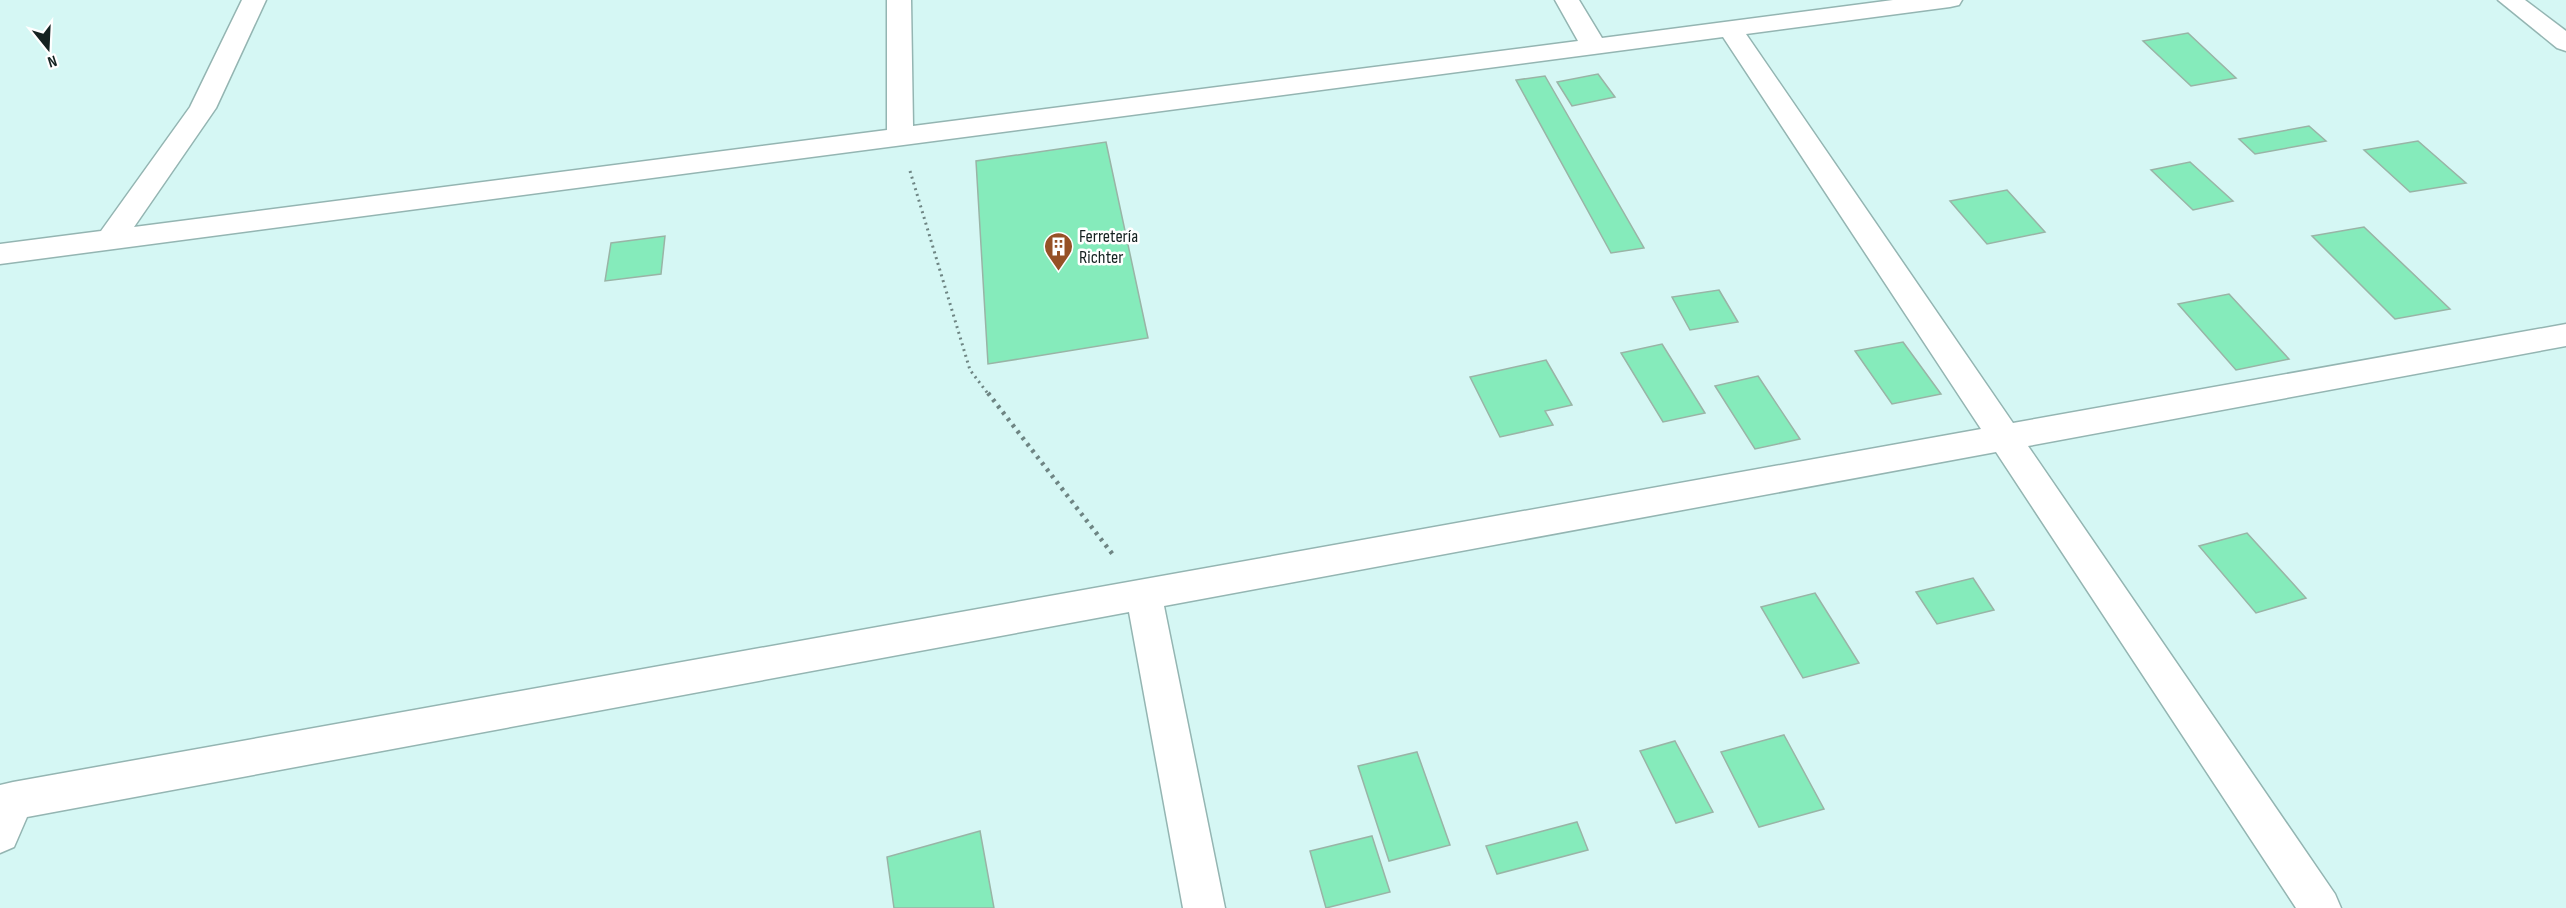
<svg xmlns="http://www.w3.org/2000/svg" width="2566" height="908" viewBox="0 0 2566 908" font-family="'Sofia Sans Condensed',sans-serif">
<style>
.building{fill:#85ebbb;stroke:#99b4a6;stroke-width:1.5}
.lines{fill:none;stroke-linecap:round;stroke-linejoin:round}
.minor-casing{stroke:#94b5b2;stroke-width:3}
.path-far1{stroke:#6e8583;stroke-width:3;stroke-dasharray:2 4;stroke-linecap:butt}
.path{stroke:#6e8583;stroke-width:4.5;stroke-dasharray:3 5;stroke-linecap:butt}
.minor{fill:#fff;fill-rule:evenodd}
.labels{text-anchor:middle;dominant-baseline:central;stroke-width:5;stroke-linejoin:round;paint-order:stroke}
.poi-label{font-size:18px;fill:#152221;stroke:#fff;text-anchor:start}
</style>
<rect width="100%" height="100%" fill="#d5f7f4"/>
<g class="building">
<path d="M 2188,33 L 2236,78 L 2191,86 L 2143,41 Z"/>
<path d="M 1598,74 L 1615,97 L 1572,106 L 1557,82 Z"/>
<path d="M 1545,76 L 1644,248 L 1611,253 L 1516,80 Z"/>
<path d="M 2309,126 L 2326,141 L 2255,154 L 2239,139 Z"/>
<path d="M 2418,141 L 2466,183 L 2410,192 L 2364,150 Z"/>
<path d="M 1106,142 L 1148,338 L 988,364 L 976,161 Z"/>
<path d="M 2190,162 L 2233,201 L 2193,210 L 2151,170 Z"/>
<path d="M 2007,190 L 2045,232 L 1987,244 L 1950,201 Z"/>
<path d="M 2364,227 L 2450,309 L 2395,319 L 2312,236 Z"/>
<path d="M 665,236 L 661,274 L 605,281 L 611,243 Z"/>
<path d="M 1719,290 L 1738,322 L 1690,330 L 1672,297 Z"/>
<path d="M 2229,294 L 2289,359 L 2236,370 L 2178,304 Z"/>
<path d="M 1903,342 L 1941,394 L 1892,404 L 1855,351 Z"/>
<path d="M 1662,344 L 1705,413 L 1663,422 L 1621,353 Z"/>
<path d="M 1546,360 L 1572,405 L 1545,411 L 1553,425 L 1500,437 L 1470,377 Z"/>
<path d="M 1758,376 L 1800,439 L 1755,449 L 1715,386 Z"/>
<path d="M 2247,533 L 2306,598 L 2256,613 L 2199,546 Z"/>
<path d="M 1973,578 L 1994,610 L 1937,624 L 1916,592 Z"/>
<path d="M 1815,593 L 1859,663 L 1803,678 L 1761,607 Z"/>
<path d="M 1784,735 L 1824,809 L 1759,827 L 1721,752 Z"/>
<path d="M 1675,741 L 1713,812 L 1676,823 L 1640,751 Z"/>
<path d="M 1417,752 L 1450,845 L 1389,861 L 1358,766 Z"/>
<path d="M 1577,822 L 1588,850 L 1497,874 L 1486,846 Z"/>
<path d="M 980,831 L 994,908 L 894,908 L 887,857 Z"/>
<path d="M 1372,836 L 1390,892 L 1326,908 L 1310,851 Z"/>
</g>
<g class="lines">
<defs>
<g id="minor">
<path d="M 242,0 L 266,0 L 216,108 L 134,227 L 887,130 L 887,0 L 911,0 L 913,126 L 1578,41 L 1555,0 L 1579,0 L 1602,38 L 1893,0 L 1962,0 L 1959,5 L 1950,7 L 1746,34 L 2013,423 L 2566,324 L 2566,346 L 2028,446 L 2335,894 L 2341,908 L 2296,908 L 1996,452 L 1164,606 L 1225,908 L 1183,908 L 1129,612 L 27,817 L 14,847 L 0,853 L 0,785 L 13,782 L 1981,429 L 1723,37 L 0,264 L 0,244 L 101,231 L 190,107 Z"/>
<path d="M 2498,0 L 2525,0 L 2566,31 L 2566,51 L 2557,48 Z"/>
</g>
</defs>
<use href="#minor" class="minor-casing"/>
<path class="path-far1" d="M 910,171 L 970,370 L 989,395"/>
<path class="path" d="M 988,393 L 1114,556"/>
<use href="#minor" class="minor"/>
</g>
<defs>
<symbol id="building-pin" viewBox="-11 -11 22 30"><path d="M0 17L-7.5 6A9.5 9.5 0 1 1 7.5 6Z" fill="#965126" stroke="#fff"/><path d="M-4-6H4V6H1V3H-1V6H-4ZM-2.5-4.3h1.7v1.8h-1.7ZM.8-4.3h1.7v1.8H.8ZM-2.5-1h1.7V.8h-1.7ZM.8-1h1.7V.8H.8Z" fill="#fff"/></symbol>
</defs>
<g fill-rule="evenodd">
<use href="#building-pin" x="1042" y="230" width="33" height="45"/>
</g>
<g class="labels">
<g class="poi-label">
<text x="1079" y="236">Ferretería<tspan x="1079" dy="21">Richter</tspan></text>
</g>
</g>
<g transform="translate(48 48) rotate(162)" stroke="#ffffff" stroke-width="4.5" paint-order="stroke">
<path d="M0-4.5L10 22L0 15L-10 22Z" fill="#152221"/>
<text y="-9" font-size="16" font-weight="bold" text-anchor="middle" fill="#152221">N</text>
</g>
</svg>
